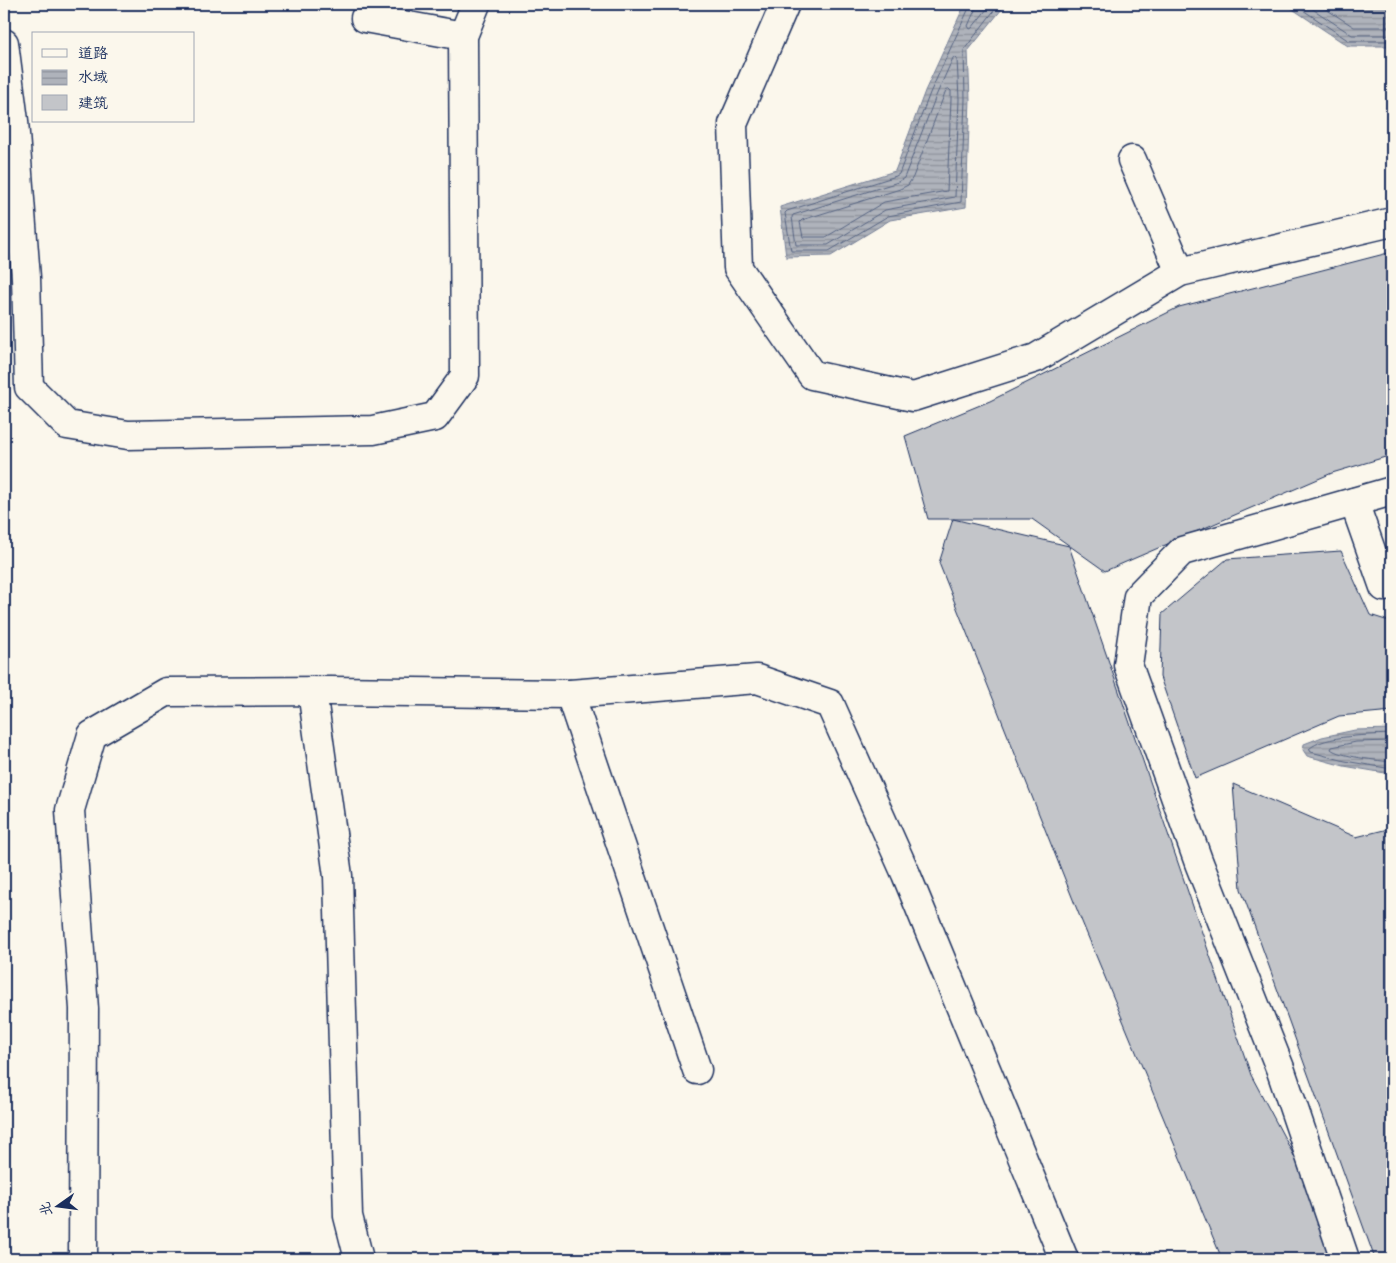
<svg xmlns="http://www.w3.org/2000/svg" width="1396" height="1263" viewBox="0 0 1396 1263" font-family="'Balsamiq Sans','LXGW WenKai TC',sans-serif">
<style>
.water{fill:url(#water-rules);stroke:#747e96}
.lines{fill:none;stroke-linecap:round;stroke-linejoin:round}
.shore{stroke:#566483;stroke-width:1}
.building{fill:#c3c5c9;stroke:#1b2f5e}
.minor-casing{stroke:#1b2f5e;stroke-width:31}
.minor{stroke:#fbf7ec;stroke-width:28}
</style>
<defs>
<pattern id="water-rules" width="6" height="5" patternUnits="userSpaceOnUse" patternTransform="scale(1.25)"><rect width="6" height="5" fill="#afb3bb"/><path d="M0 2.5h6" fill="none" stroke="#8e929b"/></pattern>
</defs>
<rect width="100%" height="100%" fill="#fbf7ec"/>
<filter id="ink" filterUnits="userSpaceOnUse"><feTurbulence type="fractalNoise" baseFrequency=".02" numOctaves="2"/><feDisplacementMap in="SourceGraphic" scale="10" xChannelSelector="R" yChannelSelector="G"/><feConvolveMatrix kernelMatrix="1 2 1 2 8 2 1 2 1" color-interpolation-filters="sRGB"/></filter>
<g filter="url(#ink)">
<g class="water">
<path d="M 965,4 L 1006,4 L 968,51 L 970,99 L 966,207 L 890,220 L 831,256 L 786,257 L 780,207 L 895,171 L 925,91 Z"/>
<path d="M 1285,4 L 1392,4 L 1392,46 L 1348,46 Z"/>
<path d="M 1392,729 L 1392,773 L 1391,774 L 1344,766 L 1307,756 L 1303,750 L 1304,744 L 1322,737 L 1355,730 Z"/>
</g>
<g class="lines">
<g class="shore">
<path d="M 970,4 L 969,8 L 930,93 L 899,174 L 896,176 L 787,211 L 785,213 L 791,251 L 829,251 L 888,216 L 961,202 L 965,99 L 964,50 L 999,4"/>
<path d="M 976,4 L 975,10 L 968,26 L 970,29 L 972,28 L 991,4"/>
<path d="M 1294,4 L 1349,41 L 1392,41"/>
<path d="M 1305,4 L 1352,35 L 1392,35"/>
<path d="M 1318,4 L 1354,27 L 1392,27"/>
<path d="M 955,57 L 957,59 L 959,99 L 955,197 L 885,210 L 828,245 L 796,245 L 792,217 L 793,215 L 898,182 L 904,178 L 936,96 L 953,58 Z"/>
<path d="M 949,89 L 951,91 L 951,99 L 947,191 L 884,202 L 826,237 L 803,237 L 800,222 L 802,220 L 900,189 L 908,185 L 913,177 L 943,98 L 946,90 Z"/>
<path d="M 1392,734 C 1373,735 1323,735 1309,749 L 1311,752 L 1345,761 L 1392,769"/>
<path d="M 1392,741 L 1356,742 L 1332,747 L 1331,749 C 1338,756 1380,761 1392,762"/>
</g>
</g>
<g class="building">
<path d="M 1392,252 L 1392,455 L 1332,473 L 1105,571 L 1032,519 L 928,519 L 905,436 L 990,401 L 1179,307 Z"/>
<path d="M 953,519 L 1069,546 L 1251,1075 L 1349,1259 L 1222,1259 L 1080,917 L 939,563 Z"/>
<path d="M 1341,551 L 1370,615 L 1392,622 L 1392,711 L 1339,716 L 1195,778 L 1160,677 L 1162,614 L 1227,559 Z"/>
<path d="M 1233,784 L 1356,837 L 1392,828 L 1392,1259 L 1375,1259 L 1241,889 Z"/>
</g>
<g class="lines">
<defs>
<g id="minor">
<path d="M 785,4 L 733,124 L 738,268 L 812,375 L 913,397 L 1036,358 L 1180,272 L 1392,222"/>
<path d="M 365,18 L 463,36"/>
<path d="M 4,43 L 14,121 L 26,278 L 29,387 L 67,425 L 128,435 L 373,430 L 435,417 L 465,376 L 463,36 L 476,4"/>
<path d="M 1132,160 L 1180,272"/>
<path d="M 1354,502 L 1384,587"/>
<path d="M 312,691 L 338,876 L 348,1216 L 359,1259"/>
<path d="M 570,694 L 697,1070"/>
<path d="M 83,1259 L 84,1009 L 70,810 L 92,735 L 166,692 L 330,691 L 570,694 L 757,679 L 830,704 L 906,874 L 1064,1259"/>
<path d="M 1345,1259 L 1280,1068 L 1199,863 L 1128,665 L 1138,596 L 1182,551 L 1392,491"/>
</g>
</defs>
<use href="#minor" class="minor-casing"/>
<use href="#minor" class="minor"/>
</g>
</g>
<rect width="1396" height="1263" fill="none" stroke="#fbf7ec" stroke-width="20"/>
<rect x="10" y="10" width="1376" height="1243" fill="none" stroke="#1b2f5e" stroke-width="2" filter="url(#ink)"/>
<rect x="32" y="32" width="162" height="90" fill="#fbf7ec" stroke="#a1a7b3"/>
<rect x="42" y="49" width="25" height="8" fill="#fbf7ec" stroke="#a1a7b3"/>
<text x="78" y="58" font-size="15" fill="#1b2f5e">道路</text>
<rect x="42" y="70" width="25" height="15" fill="url(#water-rules)" stroke="#a1a7b3"/>
<text x="78" y="82" font-size="15" fill="#1b2f5e">水域</text>
<rect x="42" y="95" width="25" height="15" fill="#c3c5c9" stroke="#a1a7b3"/>
<text x="78" y="108" font-size="15" fill="#1b2f5e">建筑</text>
<g transform="translate(58 1206) rotate(256)" stroke="#fbf7ec" stroke-width="4" paint-order="stroke">
<path d="M0-4L9 19L0 12L-9 19Z" fill="#1b2f5e"/>
<text y="-8" font-size="14" font-weight="bold" text-anchor="middle" fill="#1b2f5e">北</text>
</g>
</svg>
